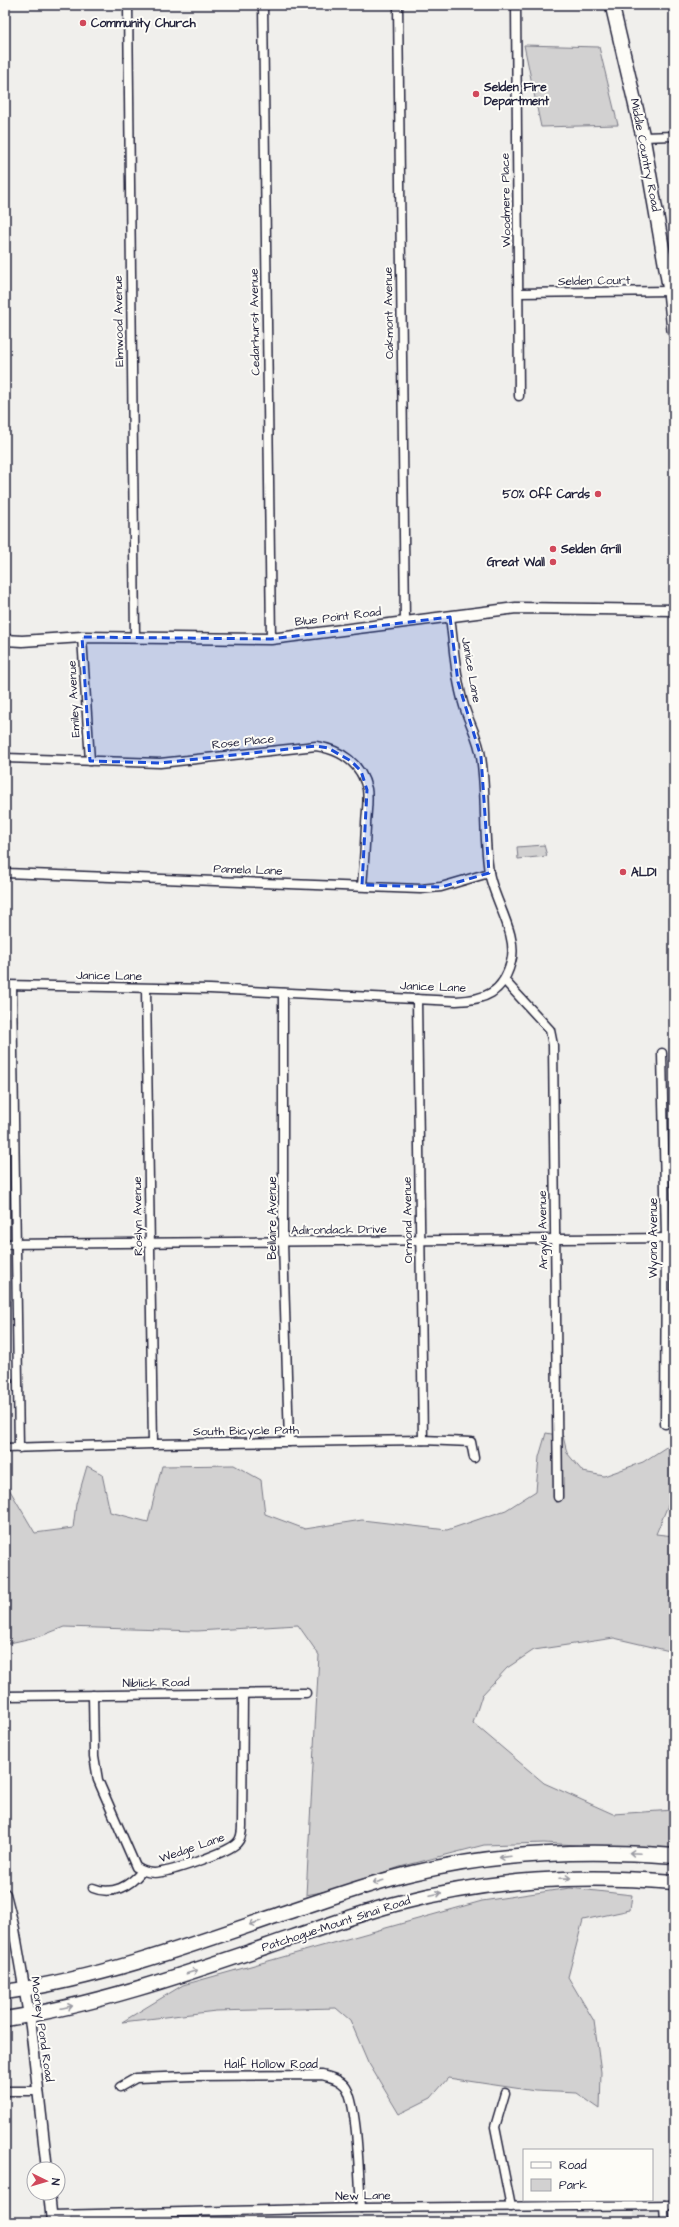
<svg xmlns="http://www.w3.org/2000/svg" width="679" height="2227" viewBox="0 0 679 2227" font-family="'Architects Daughter',sans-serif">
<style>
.built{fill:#e0e0df}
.green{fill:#d2d1d1;stroke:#7a7a86}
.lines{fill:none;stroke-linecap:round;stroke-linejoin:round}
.minor-casing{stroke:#22223b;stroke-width:11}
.tertiary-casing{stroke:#22223b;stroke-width:13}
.primary-casing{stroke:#22223b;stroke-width:16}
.trunk-casing{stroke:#22223b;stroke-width:17}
.minor{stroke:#fdfcf7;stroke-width:8}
.tertiary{stroke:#fdfcf7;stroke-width:10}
.primary{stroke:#fdfcf7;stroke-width:13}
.trunk{stroke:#fdfcf7;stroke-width:14}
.oneway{stroke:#9a9aa2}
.marked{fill:#1d4ed8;fill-opacity:0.2;stroke:#1d4ed8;stroke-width:3;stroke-dasharray:8 5;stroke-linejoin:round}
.poi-dot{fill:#d1495b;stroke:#fdfcf7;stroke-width:1.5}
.labels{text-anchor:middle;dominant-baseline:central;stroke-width:4;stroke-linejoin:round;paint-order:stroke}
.poi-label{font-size:12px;font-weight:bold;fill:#22223b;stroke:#fdfcf7;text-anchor:start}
.street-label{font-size:12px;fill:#22223b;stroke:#fdfcf7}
</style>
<rect width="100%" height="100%" fill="#f0efec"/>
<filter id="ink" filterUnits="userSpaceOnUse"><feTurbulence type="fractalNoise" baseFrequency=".025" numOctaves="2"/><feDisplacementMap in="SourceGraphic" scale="8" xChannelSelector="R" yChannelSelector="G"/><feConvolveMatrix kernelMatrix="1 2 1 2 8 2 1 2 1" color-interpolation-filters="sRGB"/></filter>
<g filter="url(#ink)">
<rect class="built" x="634" y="2211" width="40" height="11"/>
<g class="green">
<path d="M 524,45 L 599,47 L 618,125 L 541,127 Z"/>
<path d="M 544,845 L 547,856 L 518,859 L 517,847 Z"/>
<path d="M 546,1433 L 563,1436 L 567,1453 L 583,1472 L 604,1476 L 643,1462 L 674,1442 L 674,1498 L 671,1498 L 656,1534 L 674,1536 L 674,1652 L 614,1638 L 534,1650 L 507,1668 L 482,1695 L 473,1723 L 544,1783 L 613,1814 L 674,1810 L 674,1851 L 544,1843 L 484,1845 L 400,1867 L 327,1891 L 306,1895 L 319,1655 L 298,1625 L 197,1631 L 64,1627 L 41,1636 L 5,1644 L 5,1482 L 35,1533 L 73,1528 L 76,1504 L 87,1466 L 102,1474 L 110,1512 L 148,1522 L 162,1466 L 234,1465 L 261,1480 L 265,1514 L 305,1529 L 362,1520 L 447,1530 L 506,1510 L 536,1491 L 539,1457 Z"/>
<path d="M 570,1888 L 632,1895 L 630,1910 L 583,1920 L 568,1977 L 594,2021 L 601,2072 L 600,2109 L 577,2093 L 535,2091 L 448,2078 L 431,2098 L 399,2114 L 368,2062 L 350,2020 L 336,2008 L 216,2011 L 122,2022 L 183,1985 L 482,1901 Z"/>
</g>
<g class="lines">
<defs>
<g id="minor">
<path d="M 128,5 L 135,636"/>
<path d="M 263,5 L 271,639"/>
<path d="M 398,5 L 405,622"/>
<path d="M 516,5 L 519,396"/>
<path d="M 643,137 L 674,136"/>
<path d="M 519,293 L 670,291"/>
<path d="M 82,637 L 90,761"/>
<path d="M 5,758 L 160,763 L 316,746 C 341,750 361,763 367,789 C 369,800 366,815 366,826 C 365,846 364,865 362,885"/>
<path d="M 5,873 L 420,889 L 441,887 L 489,873"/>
<path d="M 505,981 L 550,1030 L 553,1045 L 558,1497"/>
<path d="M 5,985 L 210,989 L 456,1001 C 485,1000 503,993 511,962 C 519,935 493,899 489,872 C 483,834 487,795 481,757 C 479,739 469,723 464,706 C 455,677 454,646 450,617"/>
<path d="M 12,986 L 19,1448"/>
<path d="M 146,989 L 153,1444"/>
<path d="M 283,993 L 283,1242 L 289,1442"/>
<path d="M 417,999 L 423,1440"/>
<path d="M 662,1053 L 666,1238 L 665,1424"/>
<path d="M 5,1244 L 674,1238"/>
<path d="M 5,1448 L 153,1444 L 423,1440 L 471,1442 L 474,1458"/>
<path d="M 93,1695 L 94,1756 L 98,1780 L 136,1867 C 143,1872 153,1874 162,1872 C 175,1870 229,1852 237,1843 C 241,1839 242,1832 242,1826 L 243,1694"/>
<path d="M 5,1696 L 306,1693"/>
<path d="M 93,1888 C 112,1896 130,1886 142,1871"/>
<path d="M 120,2087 L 136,2078 L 192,2076 L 322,2075 C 330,2077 339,2079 345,2086 C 358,2101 359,2184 361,2208"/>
<path d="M 5,2091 L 38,2091"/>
<path d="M 505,2093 L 495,2127 L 511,2207"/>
<path d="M 664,2205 L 665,2222"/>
<path d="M 52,2215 L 361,2208 L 674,2205"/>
</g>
<g id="tertiary">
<path d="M 5,640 L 22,641 L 82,637 L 271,639 L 516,608 L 674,610"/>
<path d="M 5,1894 L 14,1929 L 31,2027 L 47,2169"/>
<path d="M 49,2193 L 52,2222"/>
</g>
<path id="primary" d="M 612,5 L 643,137 L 670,291 L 674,330"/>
<g id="trunk">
<path d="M 5,1992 C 101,1978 192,1945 284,1913 C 327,1899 369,1883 413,1873 C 499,1852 586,1849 674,1856"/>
<path d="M 5,2019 C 103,2004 197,1970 291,1938 C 327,1926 363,1912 399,1903 C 492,1879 579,1874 674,1882"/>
</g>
</defs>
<use href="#minor" class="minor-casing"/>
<use href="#tertiary" class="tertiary-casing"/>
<use href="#primary" class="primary-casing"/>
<use href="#trunk" class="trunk-casing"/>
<use href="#minor" class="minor"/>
<use href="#tertiary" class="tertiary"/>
<use href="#primary" class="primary"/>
<use href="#trunk" class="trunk"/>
</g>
<defs><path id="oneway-shaft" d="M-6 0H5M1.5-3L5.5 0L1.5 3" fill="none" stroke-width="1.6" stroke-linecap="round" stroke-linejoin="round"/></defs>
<g class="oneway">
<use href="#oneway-shaft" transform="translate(635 1853) rotate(-177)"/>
<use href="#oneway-shaft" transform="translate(505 1857) rotate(173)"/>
<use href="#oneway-shaft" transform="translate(565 1878) rotate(-2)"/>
<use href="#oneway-shaft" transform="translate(378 1882) rotate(163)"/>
<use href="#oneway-shaft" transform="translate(436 1894) rotate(-12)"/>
<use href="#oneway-shaft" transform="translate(255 1923) rotate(161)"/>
<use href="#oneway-shaft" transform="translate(192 1972) rotate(-18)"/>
<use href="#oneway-shaft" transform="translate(67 2007) rotate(-12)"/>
</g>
</g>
<path class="marked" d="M 450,617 L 458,682 L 481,757 L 489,873 L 441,887 L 362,885 L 367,790 L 361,771 L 351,761 L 328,748 L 316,746 L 160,763 L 90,761 L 82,637 L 271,639 Z"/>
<g class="poi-dot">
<circle cx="83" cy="23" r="4"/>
<circle cx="476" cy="94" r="4"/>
<circle cx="598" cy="494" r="4"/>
<circle cx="553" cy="549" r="4"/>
<circle cx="553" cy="562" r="4"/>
<circle cx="623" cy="872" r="4"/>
</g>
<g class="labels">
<g class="poi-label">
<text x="91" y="23">Community Church</text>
<text x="484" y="87">Selden Fire<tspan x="484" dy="14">Department</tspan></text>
<text x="590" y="494" text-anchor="end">50% Off Cards</text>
<text x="561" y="549">Selden Grill</text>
<text x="545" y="562" text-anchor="end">Great Wall</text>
<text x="631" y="872">ALDI</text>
</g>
<g class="street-label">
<text transform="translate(645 155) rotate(79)">Middle Country Road</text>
<text transform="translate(506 200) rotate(-91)">Woodmere Place</text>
<text transform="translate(594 281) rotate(-1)">Selden Court</text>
<text transform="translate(389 313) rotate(-91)">Oakmont Avenue</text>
<text transform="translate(119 321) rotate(-91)">Elmwood Avenue</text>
<text transform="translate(255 322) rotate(-91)">Cedarhurst Avenue</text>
<text transform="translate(338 617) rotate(-7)">Blue Point Road</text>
<text transform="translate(471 670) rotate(80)">Janice Lane</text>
<text transform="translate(74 699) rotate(-93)">Emiley Avenue</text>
<text transform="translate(243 742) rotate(-6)">Rose Place</text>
<text transform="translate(248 870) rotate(2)">Pamela Lane</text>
<text transform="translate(109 976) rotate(1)">Janice Lane</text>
<text transform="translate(433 987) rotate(2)">Janice Lane</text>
<text transform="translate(138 1216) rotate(-91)">Roslyn Avenue</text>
<text transform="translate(272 1218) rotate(-90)">Bellaire Avenue</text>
<text transform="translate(408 1220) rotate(-91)">Ormond Avenue</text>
<text transform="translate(339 1230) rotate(-1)">Adirondack Drive</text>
<text transform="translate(543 1230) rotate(-91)">Argyle Avenue</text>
<text transform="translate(653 1238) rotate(-90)">Wyona Avenue</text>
<text transform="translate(246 1431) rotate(-1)">South Bicycle Path</text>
<text transform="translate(156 1683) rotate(-1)">Niblick Road</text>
<text transform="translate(192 1848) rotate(-19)">Wedge Lane</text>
<text transform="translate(336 1924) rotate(-18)">Patchogue-Mount Sinai Road</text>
<text transform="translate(42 2029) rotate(82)">Mooney Pond Road</text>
<text x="271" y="2064">Half Hollow Road</text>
<text transform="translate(363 2196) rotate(-1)">New Lane</text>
</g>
</g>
<rect width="679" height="2227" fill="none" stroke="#fdfcf7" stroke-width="20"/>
<rect x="10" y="10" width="659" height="2207" fill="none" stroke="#22223b" stroke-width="1.5" filter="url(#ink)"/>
<rect x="523" y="2149" width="130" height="52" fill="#fdfcf7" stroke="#a5a5ac"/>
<rect x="531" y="2162" width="20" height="6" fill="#fdfcf7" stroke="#a5a5ac"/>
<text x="559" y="2169" font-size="12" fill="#22223b">Road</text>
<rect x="531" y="2179" width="20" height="12" fill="#d2d1d1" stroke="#a5a5ac"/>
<text x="559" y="2189" font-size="12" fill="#22223b">Park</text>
<g transform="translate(46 2181) rotate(95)"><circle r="19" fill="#fdfcf7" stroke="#a5a5ac"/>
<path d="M0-3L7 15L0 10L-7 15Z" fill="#d1495b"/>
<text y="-6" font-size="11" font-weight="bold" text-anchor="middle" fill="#22223b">N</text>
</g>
</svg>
